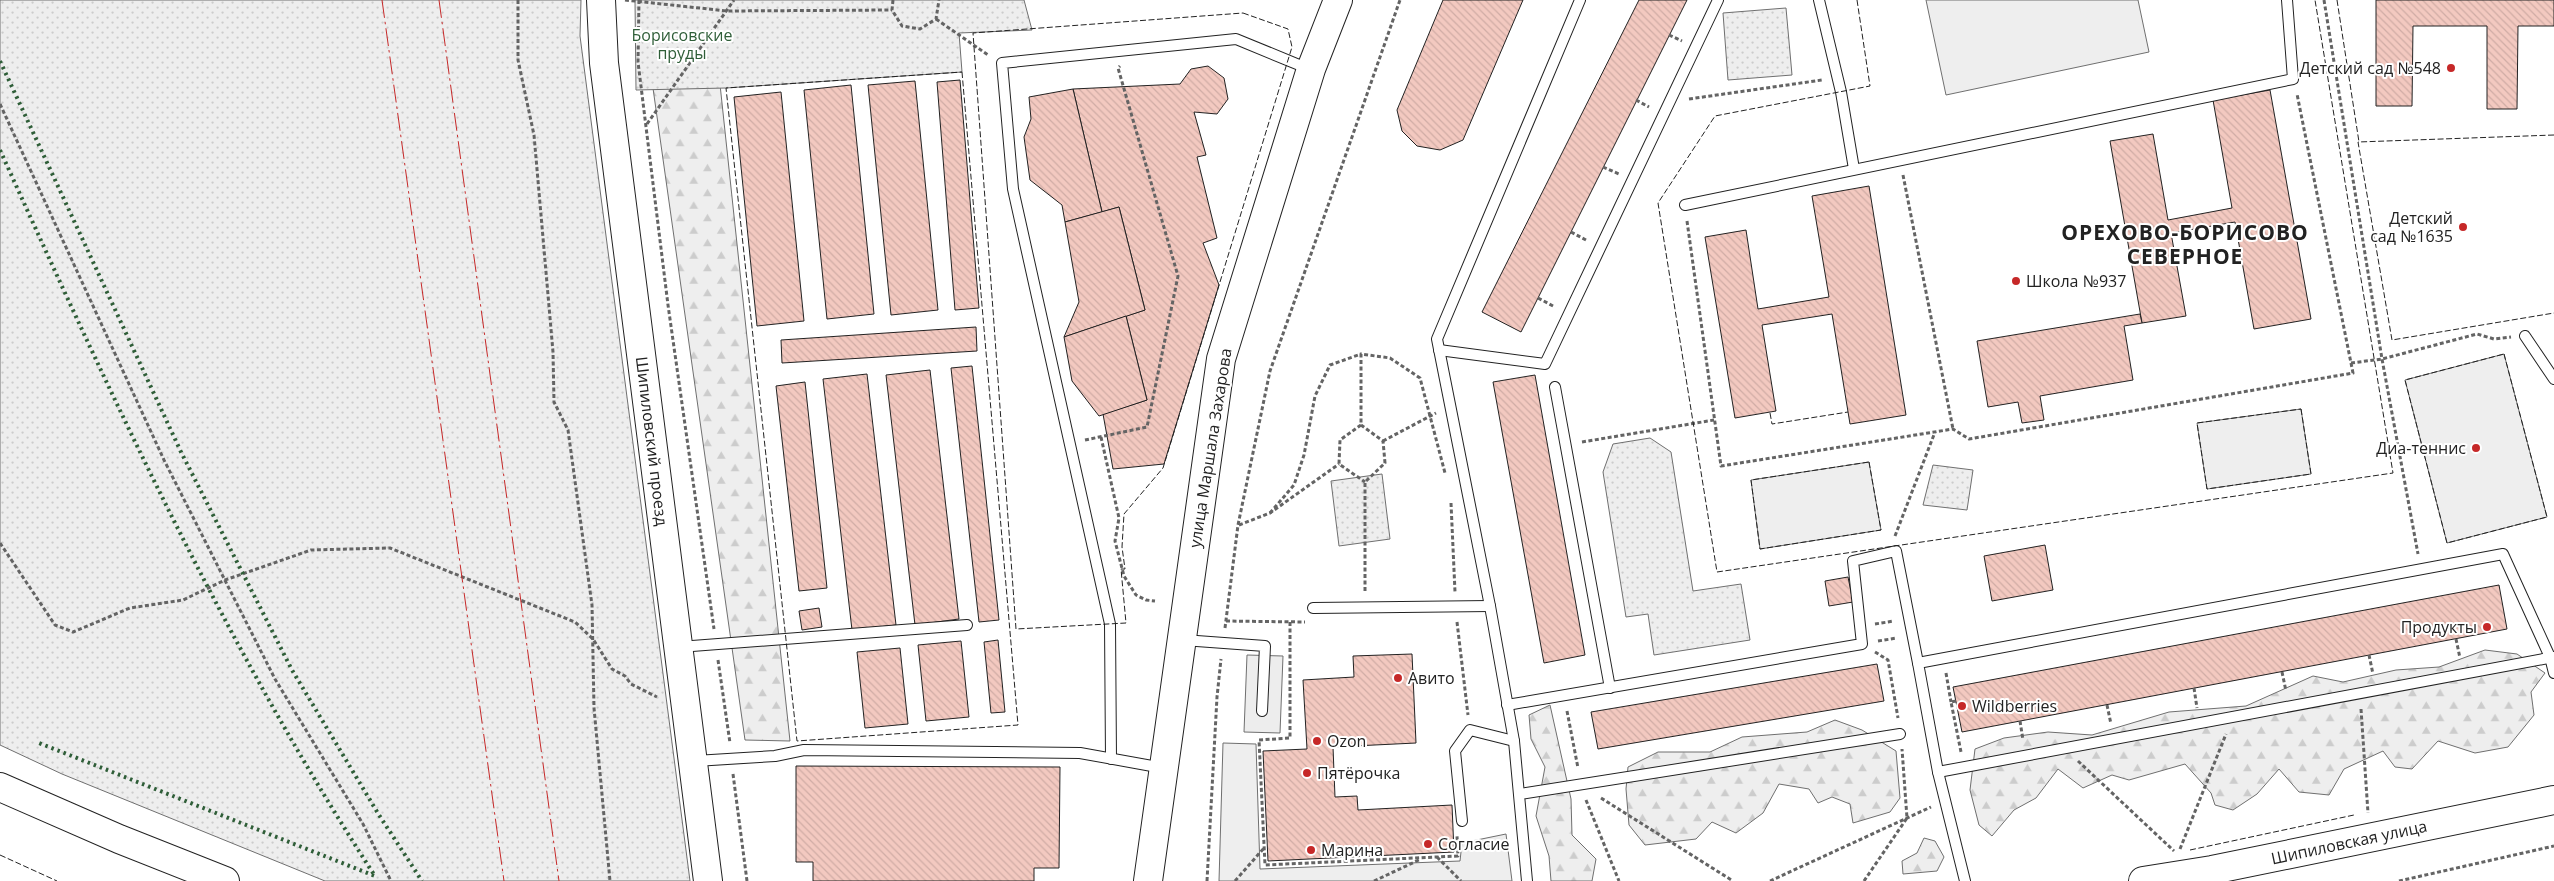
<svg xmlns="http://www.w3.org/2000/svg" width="2554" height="881" viewBox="0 0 2554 881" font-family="'Open Sans',sans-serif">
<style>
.grass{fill:#eee;stroke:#6f6f6f}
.forest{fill:url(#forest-firs);stroke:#6f6f6f}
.park{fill:url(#park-dots);stroke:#6f6f6f}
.parking{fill:#ededed;stroke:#6f6f6f}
.building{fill:url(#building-back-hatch);stroke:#222}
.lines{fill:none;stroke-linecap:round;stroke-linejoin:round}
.lane-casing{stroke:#222;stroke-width:12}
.secondary-casing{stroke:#222;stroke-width:30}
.path{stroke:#646464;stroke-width:3;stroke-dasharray:4 2.5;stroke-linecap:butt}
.lane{stroke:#fff;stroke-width:10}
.secondary{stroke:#fff;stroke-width:28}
.hedge{stroke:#2f5e38;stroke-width:4;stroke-dasharray:2.5 4;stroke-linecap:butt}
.fence{stroke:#222;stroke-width:1;stroke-dasharray:6 2.5;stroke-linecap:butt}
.power{stroke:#c62828;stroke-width:1;stroke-dasharray:18 4 2.5 4;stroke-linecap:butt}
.poi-dot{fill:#c62828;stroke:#fff;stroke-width:2}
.labels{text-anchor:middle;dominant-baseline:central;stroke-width:4;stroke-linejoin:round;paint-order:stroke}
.park-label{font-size:16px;fill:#2f5e38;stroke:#fff}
.poi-label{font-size:16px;fill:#222;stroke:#fff;text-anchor:start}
.street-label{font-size:16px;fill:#222;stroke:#fff}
.district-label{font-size:21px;font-weight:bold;letter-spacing:1px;fill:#222;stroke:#fff}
</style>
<defs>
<pattern id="forest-firs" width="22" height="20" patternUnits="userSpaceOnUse" patternTransform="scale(1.25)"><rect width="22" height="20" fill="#eee"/><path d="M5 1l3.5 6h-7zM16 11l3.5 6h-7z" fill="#ccc"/></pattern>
<pattern id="park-dots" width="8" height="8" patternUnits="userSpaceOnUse" patternTransform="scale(1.25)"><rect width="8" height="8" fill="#eee"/><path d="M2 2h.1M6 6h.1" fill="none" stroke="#ccc" stroke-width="1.8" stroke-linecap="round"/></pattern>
<pattern id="building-back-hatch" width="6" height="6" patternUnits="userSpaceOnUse" patternTransform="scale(1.25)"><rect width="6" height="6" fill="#f3c9c0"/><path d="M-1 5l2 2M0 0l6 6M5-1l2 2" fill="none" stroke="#d0aca5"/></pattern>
</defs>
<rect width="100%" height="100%" fill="#fff"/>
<g class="grass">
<path d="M 1926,0 L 2138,0 L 2149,52 L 1946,95 Z"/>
<path d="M 2504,354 L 2547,517 L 2447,543 L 2405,380 Z"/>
<path d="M 2301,409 L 2311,474 L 2207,489 L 2197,423 Z"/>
<path d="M 1869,462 L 1881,530 L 1760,549 L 1751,480 Z"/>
<path d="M 1223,743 L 1256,744 L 1260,869 L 1460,861 L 1462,843 L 1506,834 L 1512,881 L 1219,881 Z"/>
</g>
<g class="forest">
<path d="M 650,67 L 719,75 L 790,741 L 745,740 Z"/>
<path d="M 2485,650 L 2517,654 L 2545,673 L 2531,692 L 2534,715 L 2508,747 L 2475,753 L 2438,741 L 2412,769 L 2395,767 L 2383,751 L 2344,769 L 2329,795 L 2299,792 L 2279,769 L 2257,794 L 2233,810 L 2215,805 L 2211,793 L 2185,764 L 2129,780 L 2112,775 L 2083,788 L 2058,769 L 2036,798 L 2014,810 L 1992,836 L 1979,825 L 1970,790 L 1975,749 L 2004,738 L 2048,732 L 2092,735 L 2169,712 L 2246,706 L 2313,676 L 2343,682 L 2396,670 L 2439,667 Z"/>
<path d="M 1550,705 L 1571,799 L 1572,835 L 1596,859 L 1592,881 L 1551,881 L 1549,856 L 1536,816 L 1545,767 L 1531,739 L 1529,715 Z"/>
<path d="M 1835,720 L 1862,730 L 1896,751 L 1900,798 L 1890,812 L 1853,823 L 1850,804 L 1832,797 L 1818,803 L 1809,789 L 1779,784 L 1763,813 L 1736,833 L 1712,822 L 1696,839 L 1645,845 L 1629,825 L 1626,789 L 1628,767 L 1658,752 L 1710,752 L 1742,737 L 1807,732 Z"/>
<path d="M 1924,838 L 1935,841 L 1944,857 L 1937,871 L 1903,874 L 1902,861 L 1917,853 Z"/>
</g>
<g class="park">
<path d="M 0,0 L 581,0 L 580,36 L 690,881 L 325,881 L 62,774 L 0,745 Z"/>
<path d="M 635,0 L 1024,0 L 1032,30 L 959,33 L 962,72 L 726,88 L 636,90 Z"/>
<path d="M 1786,8 L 1792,75 L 1728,80 L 1723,13 Z"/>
<path d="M 1650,438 L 1671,452 L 1693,591 L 1741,584 L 1750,640 L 1654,655 L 1648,614 L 1626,617 L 1603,472 L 1613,444 Z"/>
<path d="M 1933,465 L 1973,470 L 1967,510 L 1923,505 Z"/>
<path d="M 1382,474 L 1390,539 L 1339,546 L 1331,481 Z"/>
</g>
<path class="parking" d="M 1247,655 L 1283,656 L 1280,733 L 1244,732 Z"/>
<g class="building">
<path d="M 1443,0 L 1523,0 L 1463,140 L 1440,150 L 1417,146 L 1402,131 L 1397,110 Z"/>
<path d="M 1639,0 L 1687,0 L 1521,332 L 1482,312 Z"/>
<path d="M 2376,0 L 2554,0 L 2554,26 L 2518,26 L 2517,109 L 2487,109 L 2487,26 L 2413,26 L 2412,106 L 2376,106 Z"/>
<path d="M 1208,66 L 1224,78 L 1228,99 L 1217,114 L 1194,112 L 1206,155 L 1197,157 L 1217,238 L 1203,243 L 1219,285 L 1164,464 L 1113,469 L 1103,414 L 1147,400 L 1126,316 L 1145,310 L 1119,207 L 1102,212 L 1073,89 L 1180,84 L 1191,69 Z"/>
<path d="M 960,80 L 979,308 L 955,310 L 937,82 Z"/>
<path d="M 915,81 L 938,310 L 891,315 L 868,85 Z"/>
<path d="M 851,85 L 874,314 L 827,319 L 804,90 Z"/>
<path d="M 1073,89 L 1102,212 L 1065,222 L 1062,205 L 1030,180 L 1024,137 L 1031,119 L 1029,97 Z"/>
<path d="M 2270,90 L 2311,319 L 2254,329 L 2235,222 L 2171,233 L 2186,316 L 2142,323 L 2110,141 L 2153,134 L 2168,220 L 2232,208 L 2213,100 Z"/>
<path d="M 781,92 L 804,321 L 757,326 L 734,97 Z"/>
<path d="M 1869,186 L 1906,415 L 1850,424 L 1832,314 L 1762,325 L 1776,411 L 1735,418 L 1705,237 L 1746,230 L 1758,309 L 1829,297 L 1812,196 Z"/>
<path d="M 1119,207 L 1145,310 L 1064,337 L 1079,302 L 1065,222 Z"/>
<path d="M 2140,314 L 2142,323 L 2124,326 L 2133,380 L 2040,396 L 2044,420 L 2022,423 L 2018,402 L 1988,407 L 1977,341 Z"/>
<path d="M 1126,316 L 1147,400 L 1099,416 L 1072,381 L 1064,337 Z"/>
<path d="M 976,327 L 977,351 L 782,363 L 781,340 Z"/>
<path d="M 972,366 L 999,620 L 979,622 L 951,368 Z"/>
<path d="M 930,370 L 959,619 L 915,625 L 886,375 Z"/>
<path d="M 867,374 L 896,625 L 852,630 L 823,379 Z"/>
<path d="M 1535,375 L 1585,655 L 1544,663 L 1493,382 Z"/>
<path d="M 805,382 L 827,588 L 799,591 L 776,386 Z"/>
<path d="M 2045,545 L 2053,590 L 1992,601 L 1984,556 Z"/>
<path d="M 1848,577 L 1853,602 L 1829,606 L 1825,581 Z"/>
<path d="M 2499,585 L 2507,629 L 1962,732 L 1953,687 Z"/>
<path d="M 819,608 L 822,627 L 802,630 L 799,611 Z"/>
<path d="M 998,640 L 1005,712 L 991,713 L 984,642 Z"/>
<path d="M 961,641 L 969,717 L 926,721 L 918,645 Z"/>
<path d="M 900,648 L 908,724 L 865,728 L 857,652 Z"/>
<path d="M 1412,654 L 1416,743 L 1333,747 L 1335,797 L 1357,796 L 1358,810 L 1452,805 L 1454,852 L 1268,861 L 1263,751 L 1307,749 L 1303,680 L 1354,677 L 1353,656 Z"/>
<path d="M 1877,664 L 1884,701 L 1598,749 L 1591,712 Z"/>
<path d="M 796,766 L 1060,767 L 1059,868 L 1034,868 L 1034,881 L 813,881 L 813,862 L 796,862 Z"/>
</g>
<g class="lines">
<defs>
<g id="lane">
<path d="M 1819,0 L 1841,92 L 1854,169"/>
<path d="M 1685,205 L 2293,79 L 2287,0"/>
<path d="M 2525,336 L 2554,379"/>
<path d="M 1439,350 L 1545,364 L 1718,0"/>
<path d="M 1555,387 L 1610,688"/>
<path d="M 1313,608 L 1490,606"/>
<path d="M 1183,640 L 1265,646 L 1262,711"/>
<path d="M 679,647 L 967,625"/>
<path d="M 1507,705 L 1862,644 L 1853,561 L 1896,551 L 1918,663"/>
<path d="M 1111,759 L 1110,624 L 1013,189 L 1002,63 L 1236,39 L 1309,69"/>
<path d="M 695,761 L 775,756 L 804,750 L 1080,753 L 1163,768"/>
<path d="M 1938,772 L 2554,657"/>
<path d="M 1520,794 L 1900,734"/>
<path d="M 1462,821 L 1455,751 L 1470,730 L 1514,741"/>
<path d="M 1527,881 L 1514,741 L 1490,606 L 1437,339 L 1580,0"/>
<path d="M 1965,881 L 1938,772 L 1918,663 L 2503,554 L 2550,657 L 2554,673"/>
</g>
<g id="secondary">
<path d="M 601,0 L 604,63 L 708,881"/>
<path d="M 0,787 L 119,839 L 225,881"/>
<path d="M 1148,881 L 1221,359 L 1311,69 L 1338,0"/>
<path d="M 2143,881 L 2212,870 L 2554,800"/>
</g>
</defs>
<use href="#lane" class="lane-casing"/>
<use href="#secondary" class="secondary-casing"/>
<g class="path">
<path d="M 518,0 L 518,60 L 534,135 L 553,352 L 554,402 L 568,430 L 592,605 L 594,708 L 610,881"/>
<path d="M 625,0 L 727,11 L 892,10"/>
<path d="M 639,0 L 638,62 L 668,305 L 714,629"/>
<path d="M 893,0 L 892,10 L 902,26 L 920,29 L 936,19 L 939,0"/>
<path d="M 2324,0 L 2382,359 L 2418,554"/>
<path d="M 936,19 L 988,55"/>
<path d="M 1669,35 L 1682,41"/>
<path d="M 1689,99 L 1822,80"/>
<path d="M 1636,100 L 1649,107"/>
<path d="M 0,104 L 164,460 L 275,679 L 363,824 L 391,881"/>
<path d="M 647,124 L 734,0"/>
<path d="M 1603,167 L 1619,174"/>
<path d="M 1903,175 L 1953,429"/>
<path d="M 1687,221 L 1721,466 L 1953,429 L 1969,439 L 2353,373 L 2297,94"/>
<path d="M 1571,232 L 1586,240"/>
<path d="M 1538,298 L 1555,307"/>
<path d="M 2351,363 L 2382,359 L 2477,334 L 2494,339 L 2511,337"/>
<path d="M 1361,425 L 1340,440 L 1339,464 L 1365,482"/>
<path d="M 1101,437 L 1119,518 L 1115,541 L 1124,576 L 1136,595 L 1146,600 L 1155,601"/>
<path d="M 1085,440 L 1147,427 L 1178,276 L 1118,68 L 1120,66"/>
<path d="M 1383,441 L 1436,413"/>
<path d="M 1582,442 L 1714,420"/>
<path d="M 1451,503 L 1455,592"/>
<path d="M 1270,513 L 1294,485 L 1304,455 L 1315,396 L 1330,365 L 1361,354"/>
<path d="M 1239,525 L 1270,513 L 1339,464"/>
<path d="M 1895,536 L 1935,432"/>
<path d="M 0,543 L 55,625 L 73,632 L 130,608 L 183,600 L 225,580 L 311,550 L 390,548 L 575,622 L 593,639 L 612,669 L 625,676 L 631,684 L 657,697"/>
<path d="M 1365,591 L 1365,482 L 1385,463 L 1383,441 L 1361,425 L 1361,354 L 1390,358 L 1420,378 L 1445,473"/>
<path d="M 1226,621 L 1305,622"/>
<path d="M 1290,622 L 1290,738 L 1259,740 L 1265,865 L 1458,856 L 1457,836"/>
<path d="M 1457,622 L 1468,715"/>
<path d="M 1875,624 L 1894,621"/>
<path d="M 1225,628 L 1238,525 L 1270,371 L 1400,0"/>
<path d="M 2456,639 L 2460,658"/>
<path d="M 1878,641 L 1897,638"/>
<path d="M 1875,652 L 1888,660 L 1898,718"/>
<path d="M 2369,655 L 2373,674"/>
<path d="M 718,660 L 730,743"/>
<path d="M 2282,672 L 2286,691"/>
<path d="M 1946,673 L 1951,702"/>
<path d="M 2194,688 L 2197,708"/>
<path d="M 1956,701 L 1951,702 L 1961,752"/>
<path d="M 2107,705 L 2111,724"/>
<path d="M 2361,709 L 2368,813"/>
<path d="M 1567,711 L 1578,768"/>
<path d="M 2020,721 L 2023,740"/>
<path d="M 2078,761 L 2174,851"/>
<path d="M 733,774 L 747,881"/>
<path d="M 1601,798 L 1733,881"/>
<path d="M 1586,800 L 1619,881"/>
<path d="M 2180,849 L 2226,734"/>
<path d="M 1437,857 L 1461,881"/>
<path d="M 1207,881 L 1217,697 L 1221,659"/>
<path d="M 1235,881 L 1264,848"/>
<path d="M 1374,881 L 1421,859"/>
<path d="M 1770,881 L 1931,807"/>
<path d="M 1864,881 L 1907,818 L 1902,749"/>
<path d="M 2399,881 L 2554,846"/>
</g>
<use href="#lane" class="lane"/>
<use href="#secondary" class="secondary"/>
<g class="hedge">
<path d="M 0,61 L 181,452 L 292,670 L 379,815 L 422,881"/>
<path d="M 0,150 C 112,398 226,647 375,876 L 39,743"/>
</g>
<g class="fence">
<path d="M 1857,0 L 1870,86 L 1715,116 L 1658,203 L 1717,572 L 2393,473 L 2315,0"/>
<path d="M 2337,0 L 2359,142"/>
<path d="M 1243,13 L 1288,29 L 1292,47 L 1163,468 L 1124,514 L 1122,547 L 1125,569 L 1121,569 L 1126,623 L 1016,629 L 973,33 Z"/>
<path d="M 962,72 L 1018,725 L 797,741 L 726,88 Z"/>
<path d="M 2554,135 L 2358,142 L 2392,340 L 2554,313"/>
<path d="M 2504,354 L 2547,517 L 2447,543 L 2405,380 Z"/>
<path d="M 2301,409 L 2311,474 L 2207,489 L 2197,423 Z"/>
<path d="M 1770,413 L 1772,424 L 1848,412"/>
<path d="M 1869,462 L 1881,530 L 1760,549 L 1751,480 Z"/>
<path d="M 2190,850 L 2354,815"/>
<path d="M 0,855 L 57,881"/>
</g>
<g class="power">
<path d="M 382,0 L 504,881"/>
<path d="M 439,0 L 559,881"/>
</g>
</g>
<g class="poi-dot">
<circle cx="2451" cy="68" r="5"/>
<circle cx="2463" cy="227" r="5"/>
<circle cx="2016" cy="281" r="5"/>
<circle cx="2476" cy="448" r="5"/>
<circle cx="2487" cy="627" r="5"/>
<circle cx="1398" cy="678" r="5"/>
<circle cx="1962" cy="706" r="5"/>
<circle cx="1317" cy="741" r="5"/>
<circle cx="1307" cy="773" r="5"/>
<circle cx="1428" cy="844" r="5"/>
<circle cx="1311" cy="850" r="5"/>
</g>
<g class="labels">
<g class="park-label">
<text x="682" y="35">Борисовские<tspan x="682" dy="18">пруды</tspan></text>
</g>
<g class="poi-label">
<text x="2441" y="68" text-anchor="end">Детский сад №548</text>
<text x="2453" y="218" text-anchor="end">Детский<tspan x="2453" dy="18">сад №1635</tspan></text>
<text x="2026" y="281">Школа №937</text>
<text x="2466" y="448" text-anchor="end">Диа-теннис</text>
<text x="2477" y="627" text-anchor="end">Продукты</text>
<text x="1408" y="678">Авито</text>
<text x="1972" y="706">Wildberries</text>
<text x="1327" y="741">Ozon</text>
<text x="1317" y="773">Пятёрочка</text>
<text x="1438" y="844">Согласие</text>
<text x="1321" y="850">Марина</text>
</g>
<g class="street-label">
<text transform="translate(652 441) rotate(83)">Шипиловский проезд</text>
<text transform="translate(1210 448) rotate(-81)">улица Маршала Захарова</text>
<text transform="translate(2349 842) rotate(-12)">Шипиловская улица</text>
</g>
<g class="district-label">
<text x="2185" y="232">ОРЕХОВО-БОРИСОВО<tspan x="2185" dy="24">СЕВЕРНОЕ</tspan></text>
</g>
</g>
</svg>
